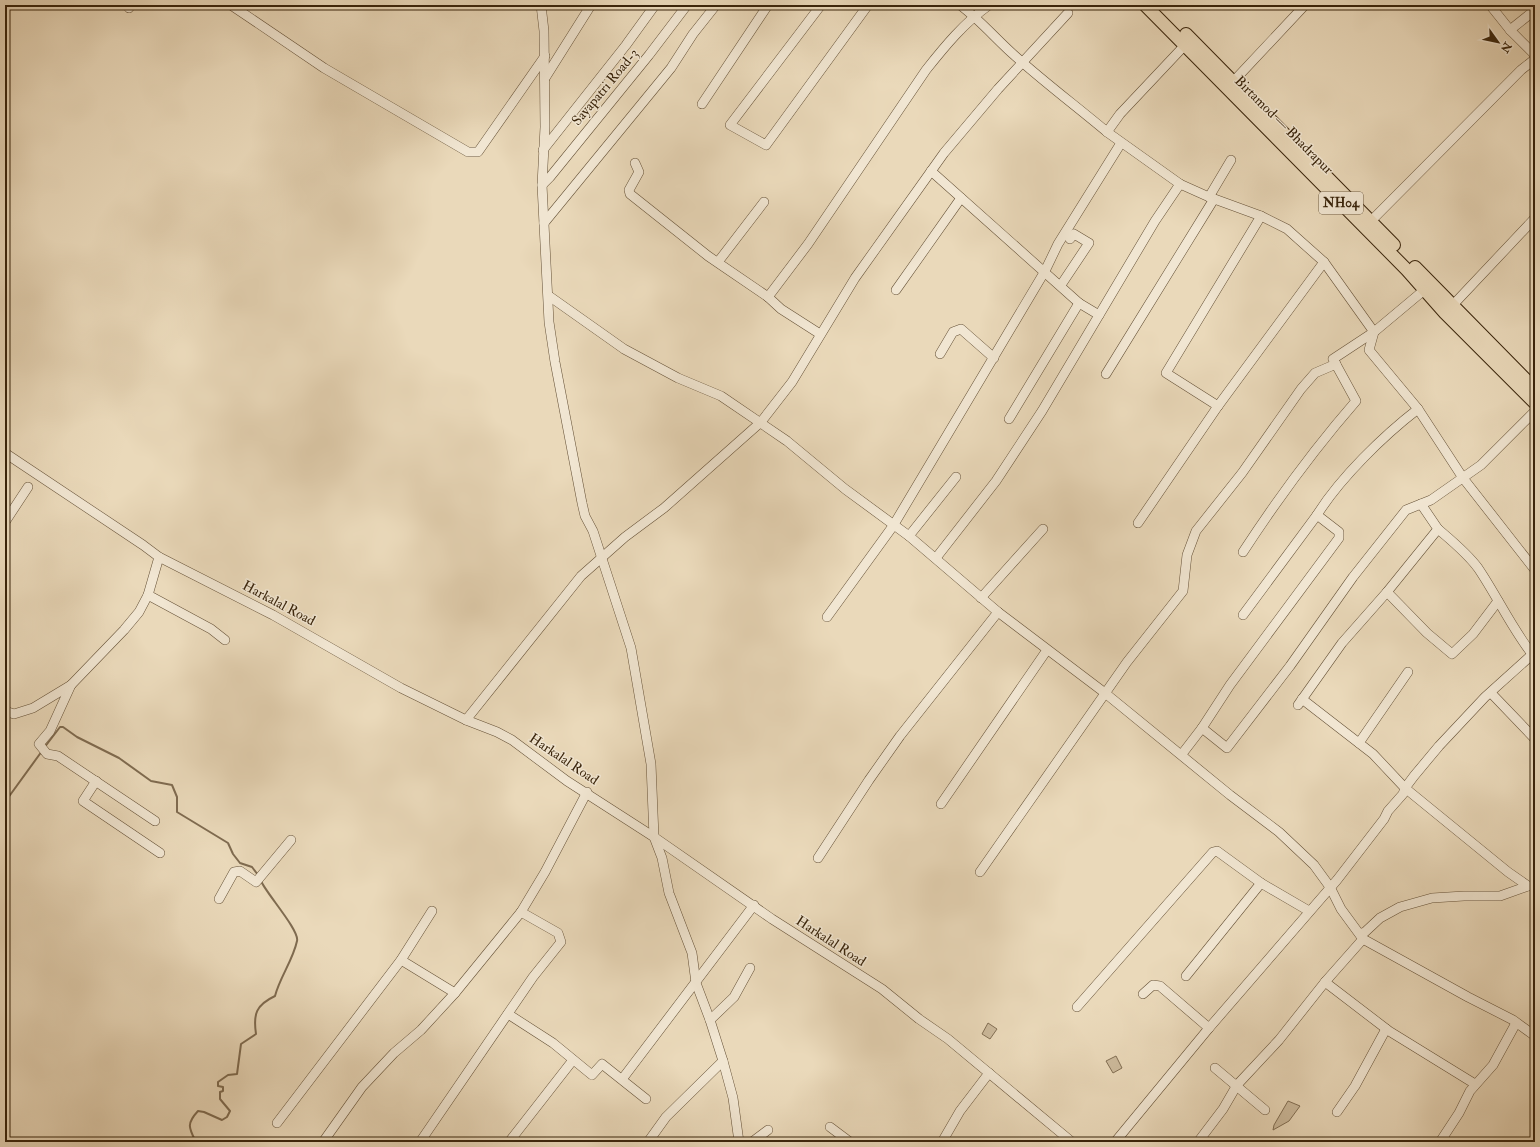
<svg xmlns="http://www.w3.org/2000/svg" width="1540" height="1147" viewBox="0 0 1540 1147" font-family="'IM FELL Double Pica',serif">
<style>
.green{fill:#ccba9c;stroke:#826f54}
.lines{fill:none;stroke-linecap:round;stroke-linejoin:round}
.stream{stroke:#7f6b50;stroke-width:2}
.minor-casing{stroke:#655137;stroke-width:10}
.major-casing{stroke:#39240b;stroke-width:14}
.minor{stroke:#f1e6d2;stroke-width:9}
.major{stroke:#ead9ba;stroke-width:12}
.labels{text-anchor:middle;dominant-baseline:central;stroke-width:3;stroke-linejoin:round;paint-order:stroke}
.shield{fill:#f1e6d2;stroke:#705e47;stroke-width:1}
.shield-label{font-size:13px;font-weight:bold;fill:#39240b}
.street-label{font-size:14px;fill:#39240b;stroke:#f1e6d2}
</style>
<rect width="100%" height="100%" fill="#ead9ba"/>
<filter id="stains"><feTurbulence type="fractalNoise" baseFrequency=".005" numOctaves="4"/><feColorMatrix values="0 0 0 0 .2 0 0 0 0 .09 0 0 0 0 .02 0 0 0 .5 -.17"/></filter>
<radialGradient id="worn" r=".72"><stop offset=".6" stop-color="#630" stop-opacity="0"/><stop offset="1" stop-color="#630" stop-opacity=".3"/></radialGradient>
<g class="green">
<path d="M 988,1023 L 997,1029 L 990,1039 L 982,1034 Z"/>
<path d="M 1116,1056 L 1122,1068 L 1113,1073 L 1106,1061 Z"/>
<path d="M 1288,1101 L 1300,1106 L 1289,1121 L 1273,1130 L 1274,1125 Z"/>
</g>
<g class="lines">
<g class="stream">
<path d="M 44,748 L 60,727 L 63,727 L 77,737 L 119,758 L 151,781 L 172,785 L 177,797 L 177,812 L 228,843 L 233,854 L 240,863 L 252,867 L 258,875"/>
<path d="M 5,802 L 42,751"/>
<path d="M 196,1142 C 189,1128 186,1124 198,1111 L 204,1112 L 222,1120 L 227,1117 L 230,1111 L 220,1099 L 220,1092 L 223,1091 L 223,1087 L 218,1086 L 218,1082 L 228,1075 L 237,1074 L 241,1044 L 256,1034 C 253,1014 256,1005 275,996 C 280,977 293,960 297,941 C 300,931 266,893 261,881"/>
</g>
<defs>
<g id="minor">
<path d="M 231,5 L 324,68 L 468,152 L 478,152 L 545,56"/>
<path d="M 541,5 L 544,31 L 545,127 L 542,185 L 549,322 L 555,362 L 582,503 L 585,516 L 593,531 L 631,648 L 651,764 L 654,837 L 662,858 L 669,893 L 692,953 L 696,983 L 710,1020 L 723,1061 L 733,1098 L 739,1142"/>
<path d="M 821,5 L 730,125 L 766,145 L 868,5"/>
<path d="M 960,5 C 980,20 996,39 1014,55 C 1044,82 1076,106 1107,132 L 1120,114 L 1185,45"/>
<path d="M 1490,5 L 1510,30 L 1535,55"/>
<path d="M 129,8 L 131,5"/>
<path d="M 1510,30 L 1535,10"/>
<path d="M 545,78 L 591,5"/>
<path d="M 1230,85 L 1305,5"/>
<path d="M 702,104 L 768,5"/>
<path d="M 1107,132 L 1180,184 L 1209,197 L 1261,216 L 1287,229 L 1324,262 L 1374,332 L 1369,350 L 1418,409 L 1463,478 L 1535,570"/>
<path d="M 543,150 L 626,45 L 655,5"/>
<path d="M 635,163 L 639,172 L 629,190 L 630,194 L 708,256 L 768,297"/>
<path d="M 931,171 L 1079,303"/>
<path d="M 542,185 L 550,177 L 649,55 L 687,5"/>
<path d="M 1209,197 L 1231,160"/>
<path d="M 544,223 L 671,68 L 693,34 L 716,5"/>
<path d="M 1367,225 L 1521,70 L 1535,59"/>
<path d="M 718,262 L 764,202"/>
<path d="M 1061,285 L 1089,243 L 1074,234 L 1070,239"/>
<path d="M 896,290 L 961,198"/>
<path d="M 549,296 L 624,349 L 678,378 L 721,396 L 787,441 L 845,489 L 909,536 L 998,612 L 1105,693 L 1230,795 L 1279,832 L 1314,865 L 1330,887 L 1341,909 L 1363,939 L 1468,997 L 1513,1020 L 1535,1036"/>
<path d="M 1452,306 L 1535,218"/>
<path d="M 820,334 L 781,309 L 768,297 L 808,244 L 926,70 C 945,46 964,23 989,5"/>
<path d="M 940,354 L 953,332 L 961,329 L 994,358"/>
<path d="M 1106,374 L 1214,199"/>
<path d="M 1218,406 L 1166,373 L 1261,216"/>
<path d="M 1009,419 L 1079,303 L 1099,315"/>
<path d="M 5,453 L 143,545 L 159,557 L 273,615 L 401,688 L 466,720 L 497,732 L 512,740 L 567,781 L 654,837 L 772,919 L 882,989 L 919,1019 L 948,1039 L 1072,1142"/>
<path d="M 1421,504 L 1438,529 L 1387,592 L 1427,633 L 1452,654 L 1473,634 L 1498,601"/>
<path d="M 1317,515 C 1340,478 1383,436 1418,409"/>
<path d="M 5,522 L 28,487"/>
<path d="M 1138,523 L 1218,406 L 1324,262"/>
<path d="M 1438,529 C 1452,541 1467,553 1478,568 C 1497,596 1511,627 1532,654"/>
<path d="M 909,536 L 956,477"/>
<path d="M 1243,552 C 1277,500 1315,448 1356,401 L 1333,359 L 1374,332 L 1429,286"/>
<path d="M 936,558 L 996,481 L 1042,411 L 1155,221 L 1180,184"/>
<path d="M 148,595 L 211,629 L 225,640"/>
<path d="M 981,598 L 1043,529"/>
<path d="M 827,617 L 893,526 L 1045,271 L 1058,244 L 1121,143"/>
<path d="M 71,685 L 50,731 L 39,744 L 47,754 L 58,756 L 155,821"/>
<path d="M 1491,693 L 1535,739"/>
<path d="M 1302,699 L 1373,754 L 1405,788 L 1508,872 L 1528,886"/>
<path d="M 1298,705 L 1342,643 L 1387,592"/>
<path d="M 5,711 L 14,714 L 33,708 L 71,685 L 124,630 L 139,612 L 148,595 L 159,557"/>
<path d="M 466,720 L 581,576 L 625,537 L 664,508 L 761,422 L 792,382 L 855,278 L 944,153 L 998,89 L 1068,13"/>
<path d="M 1202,728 L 1230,685 L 1339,538 L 1339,532 L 1317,515 L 1243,615"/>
<path d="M 1359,743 L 1408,672"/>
<path d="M 1182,754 L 1202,728 L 1227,748 L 1290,666 L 1353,577 L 1406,510 L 1431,500 L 1481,465 L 1535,411"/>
<path d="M 96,781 L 83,801 L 160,853"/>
<path d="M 941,804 L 1047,650"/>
<path d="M 818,858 L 869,780 L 900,736 L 998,612"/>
<path d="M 980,872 L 1127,662 L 1183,591 L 1187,555 L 1196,531 L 1242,473 L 1301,389 L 1315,373 L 1336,364"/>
<path d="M 219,899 L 234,872 L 240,871 L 256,882 L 291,840"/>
<path d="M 1360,934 L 1365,932 L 1380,918 L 1400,907 L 1432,898 L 1464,896 L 1500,896 L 1528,886"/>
<path d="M 401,960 L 455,993"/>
<path d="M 1186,976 L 1261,883"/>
<path d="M 1325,982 L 1389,1031 L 1475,1084"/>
<path d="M 1143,994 L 1153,985 L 1160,986 L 1209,1028"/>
<path d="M 1077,1007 L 1213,852 L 1217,851 L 1261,883 L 1309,911"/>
<path d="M 508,1014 L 553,1043 L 592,1075 L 602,1064 L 646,1099"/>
<path d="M 710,1020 L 734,997 L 750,968"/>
<path d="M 1215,1068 L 1265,1110"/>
<path d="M 623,1078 L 754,905"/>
<path d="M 1337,1112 L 1355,1086 L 1386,1029"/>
<path d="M 277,1123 L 401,960 L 432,911"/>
<path d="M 830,1127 L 850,1142"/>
<path d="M 323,1142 L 362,1087 L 394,1053 L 421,1030 L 455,993 L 521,912 L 545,872 L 587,792"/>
<path d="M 420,1142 L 533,977 L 561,942 L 558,933 L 521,912"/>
<path d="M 509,1142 L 573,1060"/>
<path d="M 648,1142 L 666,1117 L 723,1061"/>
<path d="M 752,1142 L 768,1130"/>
<path d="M 942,1142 L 960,1111 L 989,1073"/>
<path d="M 1115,1142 L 1209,1028 L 1337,880 L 1384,819 L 1388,811 L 1403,794 L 1405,788 L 1414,776 L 1439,746 L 1485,697 L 1535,652"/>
<path d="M 1198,1142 L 1223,1109 L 1237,1085 L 1279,1040 L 1325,982 L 1363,939"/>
<path d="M 1440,1142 L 1459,1113 L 1470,1091 L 1493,1065 L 1516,1023"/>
</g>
<g id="major">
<path d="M 1145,5 L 1407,270 L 1445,313 L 1535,403"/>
<path d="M 1186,34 L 1394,245"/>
<path d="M 1415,267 L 1535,389"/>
</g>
</defs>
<use href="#minor" class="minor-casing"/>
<use href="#major" class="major-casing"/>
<use href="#minor" class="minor"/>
<use href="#major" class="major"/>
</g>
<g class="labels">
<rect class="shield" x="1319" y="192" width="44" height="22" rx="3"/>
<g class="shield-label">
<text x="1341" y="203">NH04</text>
</g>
<g class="street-label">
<text transform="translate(605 87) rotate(-50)">Sayapatri Road-3</text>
<text transform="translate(1284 125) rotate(45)">Birtamod — Bhadrapur</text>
<text transform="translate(279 603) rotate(28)">Harkalal Road</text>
<text transform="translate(564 759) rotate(34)">Harkalal Road</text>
<text transform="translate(831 941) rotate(33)">Harkalal Road</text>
</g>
</g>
<rect width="1540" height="1147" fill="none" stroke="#ead9ba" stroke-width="20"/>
<rect x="6" y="6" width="1528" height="1135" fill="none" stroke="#39240b" stroke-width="2"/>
<rect x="10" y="10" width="1520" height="1127" fill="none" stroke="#39240b"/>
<g transform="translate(1498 42) rotate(123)" stroke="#f1e6d2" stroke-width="3" paint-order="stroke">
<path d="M0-3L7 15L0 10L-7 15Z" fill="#39240b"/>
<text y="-6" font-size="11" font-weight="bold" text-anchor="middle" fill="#39240b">N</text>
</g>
<rect width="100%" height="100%" filter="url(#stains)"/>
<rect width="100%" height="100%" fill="url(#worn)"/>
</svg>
